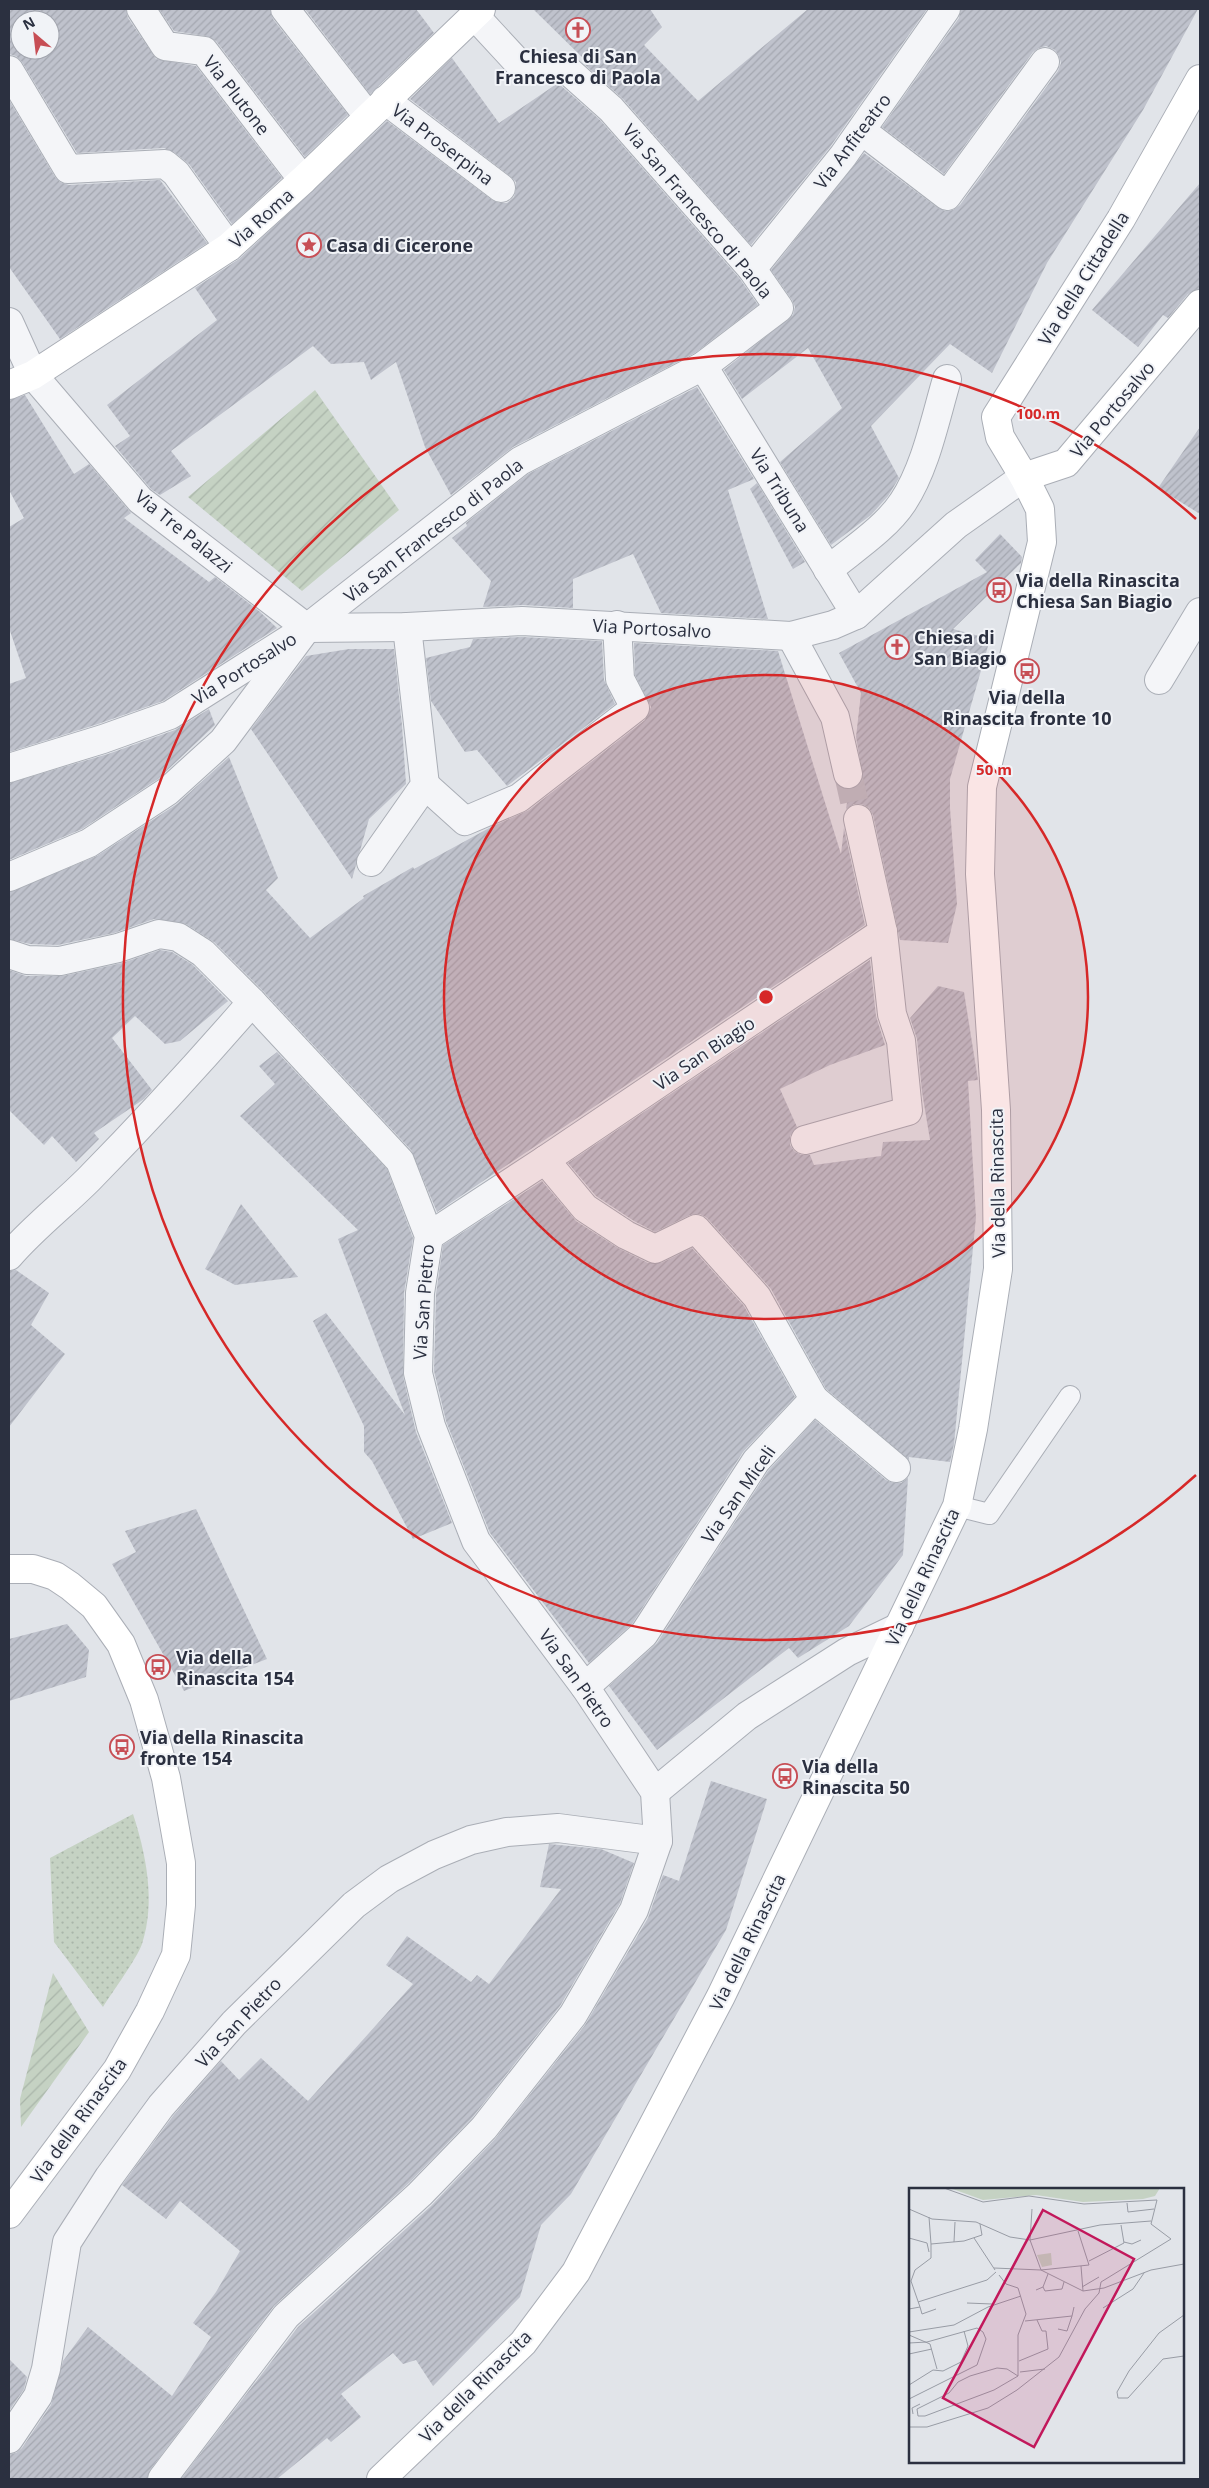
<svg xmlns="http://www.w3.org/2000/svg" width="1209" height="2488" viewBox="0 0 1209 2488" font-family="'Open Sans',sans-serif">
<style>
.grass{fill:url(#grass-dots)}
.garden{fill:url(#garden-furrows)}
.building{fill:url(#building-hatch);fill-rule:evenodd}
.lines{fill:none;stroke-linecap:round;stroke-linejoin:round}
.street-tunnel{stroke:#bdc0c7;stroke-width:28;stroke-dasharray:28 14;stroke-linecap:butt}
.lane-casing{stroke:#aaaeb6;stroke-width:22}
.street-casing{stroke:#aaaeb6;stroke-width:30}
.secondary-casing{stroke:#aaaeb6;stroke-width:30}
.lane{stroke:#f4f5f8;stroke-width:20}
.street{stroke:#f4f5f8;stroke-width:28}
.secondary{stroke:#fff;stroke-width:28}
.ring{fill:none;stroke:#d62828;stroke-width:2.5}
.labels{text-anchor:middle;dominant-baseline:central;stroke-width:4;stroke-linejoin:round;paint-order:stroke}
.poi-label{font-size:18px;font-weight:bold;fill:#2b3040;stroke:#f1f3f7;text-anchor:start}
.street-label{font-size:18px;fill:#2b3040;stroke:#f1f3f7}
.inset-road{fill:none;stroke:#989ca5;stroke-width:1}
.view{fill:#c2185b;fill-opacity:0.15;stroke:#c2185b;stroke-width:2.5}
.inset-edge{fill:none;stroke:#2b3040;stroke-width:2.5}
.centre{fill:#d62828;stroke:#f1f3f7;stroke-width:2.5}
.ring-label{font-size:15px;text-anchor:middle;font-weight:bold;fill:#d62828;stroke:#f1f3f7;stroke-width:4;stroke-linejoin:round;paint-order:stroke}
</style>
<defs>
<pattern id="grass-dots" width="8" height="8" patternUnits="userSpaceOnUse" patternTransform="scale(1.25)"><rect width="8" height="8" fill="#c5d2c3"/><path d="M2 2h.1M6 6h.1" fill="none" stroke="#a9b5a9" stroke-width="1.8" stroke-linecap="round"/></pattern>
<pattern id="garden-furrows" width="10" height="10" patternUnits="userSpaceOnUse" patternTransform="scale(1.25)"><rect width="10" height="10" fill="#c5d2c3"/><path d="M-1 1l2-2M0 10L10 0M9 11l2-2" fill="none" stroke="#a9b5a9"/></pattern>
<pattern id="building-hatch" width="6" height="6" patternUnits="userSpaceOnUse" patternTransform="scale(1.25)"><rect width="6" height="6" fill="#bfc2cc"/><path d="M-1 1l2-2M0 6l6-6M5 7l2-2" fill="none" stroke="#a4a7b0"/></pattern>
</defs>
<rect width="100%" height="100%" fill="#e1e4e9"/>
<path class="grass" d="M 133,1814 C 146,1854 156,1902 142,1944 C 136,1960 113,1991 103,2007 L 54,1942 L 50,1858 Z"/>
<g class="garden">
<path d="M 315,390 L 399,510 L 302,591 L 188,497 Z"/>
<path d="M 53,1973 L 89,2032 L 21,2127 L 20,2099 Z"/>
</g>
<g class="building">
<path d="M 9,9 L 126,9 L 128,18 L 156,59 L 196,66 L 282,178 L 232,224 L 189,164 L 174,152 L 164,148 L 77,153 L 22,62 L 16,56 L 9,54 ZM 20,20 L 50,20 L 50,50 L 20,50 Z"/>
<path d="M 159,9 L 270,9 L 273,19 L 348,115 L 305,157 L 216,41 L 206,36 L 174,31 Z"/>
<path d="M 305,9 L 416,9 L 434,33 L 370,94 Z"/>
<path d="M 533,9 L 650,9 L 662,27 L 644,45 L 698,101 L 808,9 L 927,9 L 830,147 L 751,245 L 623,99 L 584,64 L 587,62 Z"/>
<path d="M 961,9 L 1198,9 L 1143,110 L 1047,263 L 992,373 L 950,344 L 871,426 L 899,478 L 888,496 L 871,515 L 831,545 L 780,462 L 842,408 L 808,348 L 742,399 L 724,370 L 793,315 L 795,307 L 792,300 L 771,270 L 864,153 L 938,208 L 945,211 L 953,210 L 960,205 L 1058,71 L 1061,63 L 1059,56 L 1055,50 L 1046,46 L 1039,48 L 1033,52 L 944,174 L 882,127 L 959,18 Z"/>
<path d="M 452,58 L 499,123 L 558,83 L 600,120 L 740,279 L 758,305 L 695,353 L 513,447 L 451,495 L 425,447 L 396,362 L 371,380 L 364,362 L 331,364 L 313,346 L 171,451 L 191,476 L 160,495 L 151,489 L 115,446 L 130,436 L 107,405 L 217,320 L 195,288 L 239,259 L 387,121 L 492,200 L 499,203 L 507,203 L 514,197 L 516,189 L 516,182 L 510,176 L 410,99 Z"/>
<path d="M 9,100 L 55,177 L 60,182 L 69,185 L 160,180 L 207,243 L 60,339 L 9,267 Z"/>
<path d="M 1200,183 L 1200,289 L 1188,294 L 1168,318 L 1163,315 L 1138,347 L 1092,310 Z"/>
<path d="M 697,387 L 754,479 L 728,490 L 768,619 L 661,613 L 633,554 L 573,579 L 573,608 L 523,605 L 483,607 L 491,581 L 452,538 L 467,526 L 466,523 L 528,474 Z"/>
<path d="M 25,395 L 74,474 L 89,464 L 131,513 L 124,518 L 209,582 L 215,577 L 259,611 L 277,628 L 163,701 L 98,724 L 9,752 L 9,684 L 26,678 L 9,628 L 9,527 L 24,518 L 9,490 L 9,400 Z"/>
<path d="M 1200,427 L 1200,514 L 1158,488 Z"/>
<path d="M 757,483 L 805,562 L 793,569 L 750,489 Z"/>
<path d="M 1000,534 L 1022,557 L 1021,563 L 953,629 L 990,639 L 950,779 L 950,808 L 957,904 L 948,943 L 900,940 L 873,815 L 869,808 L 862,804 L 854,804 L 846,809 L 849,789 L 858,786 L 863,778 L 856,737 L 861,693 L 839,653 L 987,572 L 975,560 Z"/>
<path d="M 522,637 L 602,641 L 604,680 L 615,704 L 507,786 L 477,750 L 465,752 L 431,701 L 426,658 L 470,647 L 473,639 Z"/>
<path d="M 634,643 L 778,651 L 841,854 L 844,828 L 865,925 L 437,1212 L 411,1150 L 263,991 L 214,942 L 186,924 L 154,919 L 114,933 L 58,945 L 30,944 L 9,939 L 9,892 L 97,856 L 177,804 L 229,757 L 278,878 L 266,890 L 310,938 L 364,898 L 363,896 L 413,867 L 414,869 L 491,827 L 529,810 L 645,720 L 651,707 L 635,675 Z"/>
<path d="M 349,649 L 394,649 L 402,725 L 406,784 L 369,819 L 352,879 L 251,729 L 306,656 Z"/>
<path d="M 209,709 L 215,725 L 158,779 L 82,829 L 9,860 L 9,783 L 108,754 L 175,730 Z"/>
<path d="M 160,950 L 172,952 L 193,965 L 228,1001 L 180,1041 L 165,1044 L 135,1016 L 112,1038 L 152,1090 L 144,1099 L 94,1133 L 99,1139 L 76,1162 L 52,1136 L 44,1145 L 9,1110 L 9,970 L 26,976 L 63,976 L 122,963 Z"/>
<path d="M 870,960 L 876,1016 L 885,1045 L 830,1065 L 780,1089 L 797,1127 L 790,1136 L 790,1145 L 794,1151 L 801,1155 L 810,1155 L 814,1165 L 881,1156 L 883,1142 L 930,1140 L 922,1092 L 917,1039 L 910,1018 L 938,986 L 964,992 L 978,1080 L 968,1081 L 976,1217 L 954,1444 L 950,1462 L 909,1457 L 909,1460 L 826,1389 L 771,1289 L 707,1218 L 700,1214 L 690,1215 L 655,1232 L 634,1221 L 596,1196 L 568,1163 Z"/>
<path d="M 277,1052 L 387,1169 L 413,1238 L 404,1293 L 403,1376 L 416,1432 L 452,1523 L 413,1539 L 372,1461 L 364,1452 L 364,1426 L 313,1321 L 326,1313 L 405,1415 L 338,1239 L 358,1230 L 240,1116 L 275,1084 L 259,1066 Z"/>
<path d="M 542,1181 L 576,1221 L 618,1248 L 648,1263 L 661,1263 L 692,1248 L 744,1306 L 795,1397 L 743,1452 L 632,1624 L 589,1663 L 490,1533 L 446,1421 L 434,1371 L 436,1294 L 443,1245 Z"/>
<path d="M 241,1204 L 298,1277 L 235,1285 L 205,1269 Z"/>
<path d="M 16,1270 L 49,1293 L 31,1325 L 65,1354 L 9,1427 L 9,1271 Z"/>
<path d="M 815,1420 L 886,1480 L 893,1483 L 901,1483 L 908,1478 L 903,1555 L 849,1626 L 798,1658 L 789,1648 L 657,1750 L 609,1686 L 657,1643 L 768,1471 Z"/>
<path d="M 196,1509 L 267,1659 L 184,1691 L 112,1564 L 136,1552 L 125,1531 Z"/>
<path d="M 67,1624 L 89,1650 L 86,1677 L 9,1701 L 9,1639 Z"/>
<path d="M 711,1781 L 767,1799 L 726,1930 L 571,2194 L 541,2225 L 520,2297 L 433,2386 L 416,2360 L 403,2364 L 393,2353 L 341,2394 L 361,2417 L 331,2442 L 327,2438 L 277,2479 L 181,2479 L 298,2327 L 431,2206 L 495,2139 L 585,2025 L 648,1918 L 663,1875 L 679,1881 Z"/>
<path d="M 549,1844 L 601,1849 L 634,1863 L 620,1903 L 560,2006 L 472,2118 L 409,2183 L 274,2306 L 150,2470 L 147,2479 L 9,2479 L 9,2454 L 16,2453 L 22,2448 L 51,2405 L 63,2361 L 88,2327 L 172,2396 L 211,2337 L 193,2323 L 216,2292 L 240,2251 L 180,2201 L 166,2219 L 122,2185 L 173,2116 L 221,2061 L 239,2080 L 261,2058 L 308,2101 L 413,1984 L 386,1965 L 407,1936 L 471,1982 L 477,1975 L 489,1984 L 561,1889 L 540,1887 Z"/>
<path d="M 9,2359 L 27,2377 L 24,2389 L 9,2411 Z"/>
</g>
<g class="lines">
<path class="street-tunnel" d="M 848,774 L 858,819"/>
<defs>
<path id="lane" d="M 957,1506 L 989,1514 L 1070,1396"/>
<g id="street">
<path d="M 141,9 L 165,46 L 204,51 L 303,180"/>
<path d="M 285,9 L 368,116"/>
<path d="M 9,70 L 68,169 L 165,164 L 176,173 L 229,247"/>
<path d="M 385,100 L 501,188"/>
<path d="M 862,131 L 947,196 L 1045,62"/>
<path d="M 752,269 L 843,156 L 946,9"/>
<path d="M 9,322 L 33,375 L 140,500 L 307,628"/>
<path d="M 703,366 L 856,615"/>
<path d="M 828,570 C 852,550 886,528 903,502 C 926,467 935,419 947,379"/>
<path d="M 791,636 L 835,717 L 848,774"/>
<path d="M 1159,680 L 1200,612"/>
<path d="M 9,768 L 103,739 L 170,715 L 307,628 L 407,627 L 522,621 L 791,636 L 833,625 L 856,615 L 956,525 L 1024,477"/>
<path d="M 425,785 L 465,821 L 519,798 L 635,708 L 620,679 L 617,625"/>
<path d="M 371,862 L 425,785 L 407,627"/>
<path d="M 9,877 L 89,843 L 168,791 L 223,741 L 307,628 L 520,461 L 703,366 L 779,308 L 752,269 L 611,109 L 564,67 L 522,67 L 474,15"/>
<path d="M 9,954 L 27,960 L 60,961 L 118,948 L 159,934 L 178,937 L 203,953 L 252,1002 L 400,1161 L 429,1236 L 420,1293 L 418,1373 L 431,1426 L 476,1541 L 585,1687 L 655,1792 L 658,1841 L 634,1910 L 573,2015 L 484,2128 L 420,2194 L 286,2316 L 162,2479"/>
<path d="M 805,1140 L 908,1111 L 901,1041 L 892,1014 L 883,932"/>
<path d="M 545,1160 L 585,1208 L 626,1235 L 655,1249 L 696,1229 L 757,1297 L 814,1399 L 756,1461 L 644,1634 L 585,1687"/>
<path d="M 429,1236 L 545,1160 L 883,932 L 858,819"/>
<path d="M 9,1256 C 33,1228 62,1206 89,1179 C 145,1122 199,1063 252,1002"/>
<path d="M 814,1399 L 896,1468"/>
<path d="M 655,1792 L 747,1716 L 847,1652 L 899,1627"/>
<path d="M 9,2439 L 38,2396 L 46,2369 L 67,2242 L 109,2177 L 161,2106 L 234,2023 L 354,1905 L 389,1879 L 434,1855 L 471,1840 L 507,1832 L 558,1828 L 658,1841"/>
</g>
<g id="secondary">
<path d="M 9,385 L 33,375 L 229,247 L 303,180 L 481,9"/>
<path d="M 1024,477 L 1066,463 L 1200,304"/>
<path d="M 9,1569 L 33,1569 L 55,1576 L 70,1586 L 94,1606 L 121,1644 L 144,1700 L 166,1778 L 181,1863 L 181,1905 L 176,1955 L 150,2011 L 117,2070 L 9,2214"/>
<path d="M 381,2479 L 523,2343 L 576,2272 L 721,1996 L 957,1506 L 973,1429 L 998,1269 L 996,1110 L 980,874 L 982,787 L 1042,542 L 1040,509 L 1024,477 L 1000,437 L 996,417 L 1121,219 L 1200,79"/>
</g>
</defs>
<use href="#lane" class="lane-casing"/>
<use href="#street" class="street-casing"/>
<use href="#secondary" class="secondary-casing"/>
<use href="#lane" class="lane"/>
<use href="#street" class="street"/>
<use href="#secondary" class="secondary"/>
</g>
<circle cx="766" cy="997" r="322" fill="#d62828" fill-opacity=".12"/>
<g class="ring">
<circle cx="766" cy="997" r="322"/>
<path d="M1196 1475A643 643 0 1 1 1196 519"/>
</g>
<defs>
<symbol id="church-ring" viewBox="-11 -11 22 22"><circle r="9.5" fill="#f1f3f7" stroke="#c74e55" stroke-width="1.5"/><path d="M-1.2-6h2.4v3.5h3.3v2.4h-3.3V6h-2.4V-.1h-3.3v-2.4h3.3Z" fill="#c74e55"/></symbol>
<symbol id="sight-ring" viewBox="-11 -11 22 22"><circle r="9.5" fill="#f1f3f7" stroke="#c74e55" stroke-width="1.5"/><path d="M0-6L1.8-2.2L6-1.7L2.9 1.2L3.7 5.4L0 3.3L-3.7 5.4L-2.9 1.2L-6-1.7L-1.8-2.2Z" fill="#c74e55"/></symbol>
<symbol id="bus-ring" viewBox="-11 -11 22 22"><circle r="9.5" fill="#f1f3f7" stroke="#c74e55" stroke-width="1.5"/><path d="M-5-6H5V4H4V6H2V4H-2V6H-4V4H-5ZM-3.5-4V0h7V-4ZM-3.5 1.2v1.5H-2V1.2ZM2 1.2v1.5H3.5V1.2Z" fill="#c74e55"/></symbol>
</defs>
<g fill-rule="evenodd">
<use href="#church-ring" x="564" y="16" width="28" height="28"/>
<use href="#sight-ring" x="295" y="231" width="28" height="28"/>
<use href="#bus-ring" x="985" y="576" width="28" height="28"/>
<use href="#church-ring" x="883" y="633" width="28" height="28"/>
<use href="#bus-ring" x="1013" y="657" width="28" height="28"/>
<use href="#bus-ring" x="144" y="1653" width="28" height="28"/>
<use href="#bus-ring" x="108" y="1733" width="28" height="28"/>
<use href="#bus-ring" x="771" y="1762" width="28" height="28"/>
</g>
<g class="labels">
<g class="poi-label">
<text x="578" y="56" text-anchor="middle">Chiesa di San<tspan x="578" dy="21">Francesco di Paola</tspan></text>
<text x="326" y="245">Casa di Cicerone</text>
<text x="1016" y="580">Via della Rinascita<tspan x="1016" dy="21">Chiesa San Biagio</tspan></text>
<text x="914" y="637">Chiesa di<tspan x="914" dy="21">San Biagio</tspan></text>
<text x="1027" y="697" text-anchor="middle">Via della<tspan x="1027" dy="21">Rinascita fronte 10</tspan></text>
<text x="176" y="1657">Via della<tspan x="176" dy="21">Rinascita 154</tspan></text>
<text x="140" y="1737">Via della Rinascita<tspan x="140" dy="21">fronte 154</tspan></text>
<text x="802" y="1766">Via della<tspan x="802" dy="21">Rinascita 50</tspan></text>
</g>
<g class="street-label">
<text transform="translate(237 95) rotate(52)">Via Plutone</text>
<text transform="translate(852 141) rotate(-53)">Via Anfiteatro</text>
<text transform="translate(443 144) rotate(37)">Via Proserpina</text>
<text transform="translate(698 211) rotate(50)">Via San Francesco di Paola</text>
<text transform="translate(261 218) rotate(-42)">Via Roma</text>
<text transform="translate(1083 278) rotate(-58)">Via della Cittadella</text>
<text transform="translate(1112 409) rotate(-50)">Via Portosalvo</text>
<text transform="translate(780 490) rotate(58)">Via Tribuna</text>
<text transform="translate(433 530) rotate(-38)">Via San Francesco di Paola</text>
<text transform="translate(184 531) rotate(39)">Via Tre Palazzi</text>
<text transform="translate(652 628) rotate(3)">Via Portosalvo</text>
<text transform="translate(244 668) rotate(-32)">Via Portosalvo</text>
<text transform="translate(704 1053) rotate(-34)">Via San Biagio</text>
<text transform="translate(997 1183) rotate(-91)">Via della Rinascita</text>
<text transform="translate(423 1302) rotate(-86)">Via San Pietro</text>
<text transform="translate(738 1494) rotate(-55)">Via San Miceli</text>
<text transform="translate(922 1577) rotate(-65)">Via della Rinascita</text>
<text transform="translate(577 1678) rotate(55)">Via San Pietro</text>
<text transform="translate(747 1942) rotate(-64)">Via della Rinascita</text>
<text transform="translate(238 2022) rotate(-47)">Via San Pietro</text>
<text transform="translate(78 2120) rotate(-54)">Via della Rinascita</text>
<text transform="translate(475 2386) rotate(-45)">Via della Rinascita</text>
</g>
</g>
<g transform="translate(909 2188)">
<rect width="275" height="275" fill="#e1e4e9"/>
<path d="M 41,0 L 251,0 L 246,8 L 234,11 L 174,14 L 127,7 L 74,12 Z" fill="#c5d2c3"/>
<path d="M 142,65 L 143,77 L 133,79 L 128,67 Z" fill="#c5d2c3"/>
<path class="inset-road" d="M 218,15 L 219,24 L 245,21M 0,21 L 23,31 L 67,34 L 101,49 L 121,52 L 191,37 L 242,33M 123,21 L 121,52 L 132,82 L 180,77 L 169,43M 20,29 L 22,56M 0,50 L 18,55 L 20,64M 65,50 L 86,82M 45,54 L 46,34M 215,54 L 223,56 L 232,52M 180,73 L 215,55 L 212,37M 172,78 L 174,103M 85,80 L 132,82 L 174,103 L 195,100 L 242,82 L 275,76M 90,87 L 97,96 L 109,100 L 117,126 L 109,147 L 109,188 L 85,202 L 16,228 L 9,228 L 8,221 L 40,205 L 49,194 L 61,188 L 88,180 L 98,181 L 109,188M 134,99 L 136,103 L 153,101 L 155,94M 173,99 L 190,89M 127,102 L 134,99 L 139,86M 9,114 L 78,92 L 87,84M 58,115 L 83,116M 11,119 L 13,126 L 27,121M 194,120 L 224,101 L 235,85M 0,121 L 11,119 L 2,93 L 6,82 L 22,70 L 22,56 L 55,53 L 73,47 L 71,36M 275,127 L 250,145 L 220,183 L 208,204 L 209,210 L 219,210 L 254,171 L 275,168M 116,133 L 163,128 L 165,119M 149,141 L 158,143 L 163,128M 0,144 L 45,137 L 79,119 L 112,108M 0,147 L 21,156 L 28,181M 0,155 L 18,154 L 68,140 L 74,144 L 77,151 L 68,177 L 0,211M 0,166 L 23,161M 110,173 L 139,161 L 137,143 L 133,143 L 128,132M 111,184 L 136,181M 0,197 L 24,182 L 34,183 L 52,174 L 59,158 L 55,143M 4,226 L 3,220 L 11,216M 0,239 L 18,239 L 79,220 L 108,202 L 150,169 L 176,121 L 190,105 L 192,94 L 262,51 L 242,36 L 248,12 L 175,16 L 120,8 L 74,14 L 35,0"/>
<path class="view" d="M 134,22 L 225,71 L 125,259 L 34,210 Z"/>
<rect width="275" height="275" class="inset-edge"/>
</g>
<circle cx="766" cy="997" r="8" class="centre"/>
<g class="ring-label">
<text x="1038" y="419">100 m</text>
<text x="994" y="775">50 m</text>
</g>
<rect width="1209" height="2488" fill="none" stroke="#2b3040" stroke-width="20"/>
<g transform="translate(35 35) rotate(332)"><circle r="24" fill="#f1f3f7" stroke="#a2a5ae"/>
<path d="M0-4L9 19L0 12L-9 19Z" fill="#c74e55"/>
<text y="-8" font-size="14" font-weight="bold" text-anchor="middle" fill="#2b3040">N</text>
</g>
</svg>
